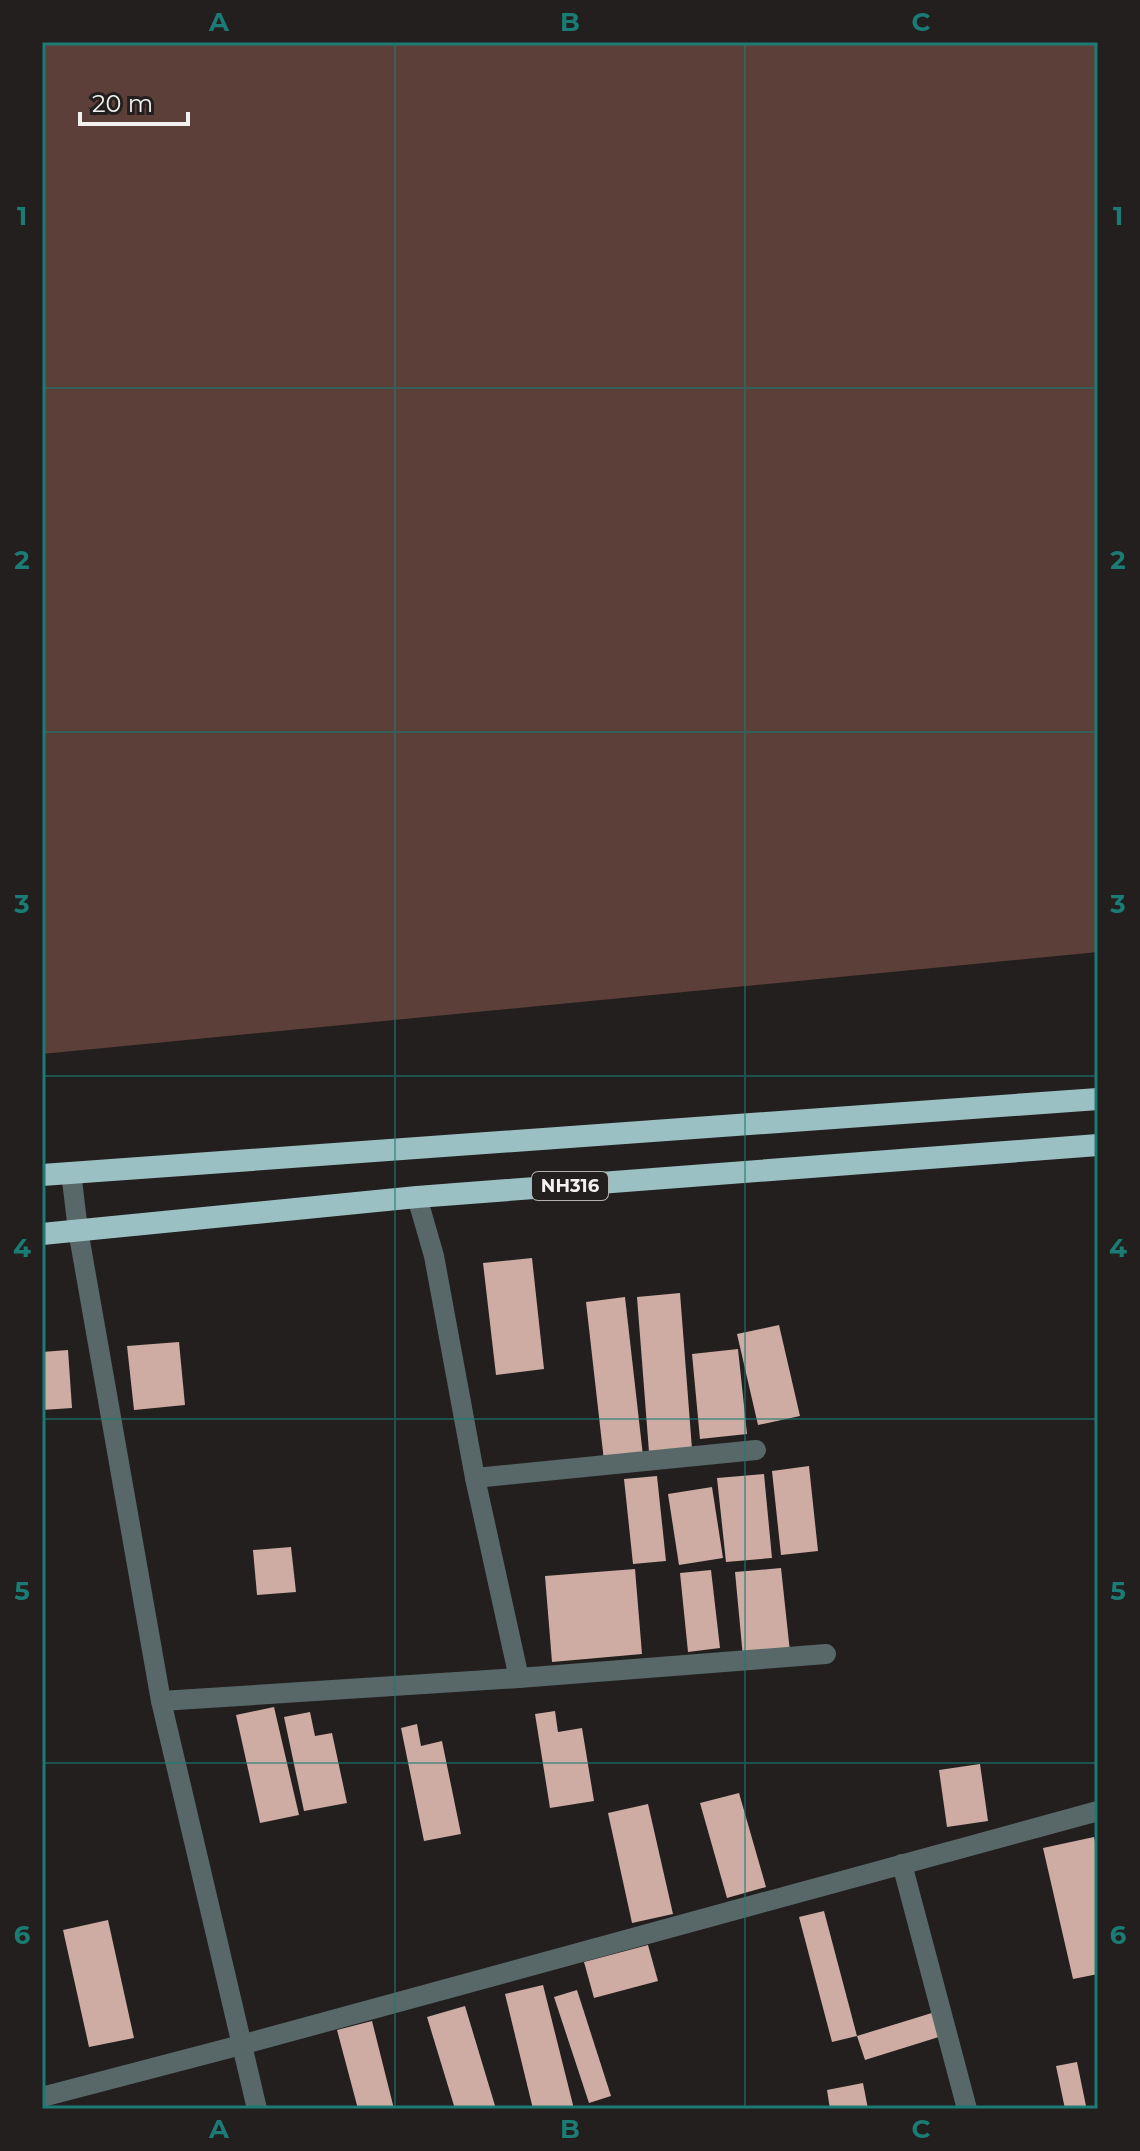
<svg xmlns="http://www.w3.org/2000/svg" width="1140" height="2151" viewBox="0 0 1140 2151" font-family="Montserrat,sans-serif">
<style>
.forest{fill:#5c3f38}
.building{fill:#ceaba3}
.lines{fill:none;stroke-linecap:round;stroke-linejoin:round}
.minor{stroke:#586869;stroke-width:20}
.trunk{stroke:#9bc0c3;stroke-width:22}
.grid{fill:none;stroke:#1a7c74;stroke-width:2;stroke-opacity:0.55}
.labels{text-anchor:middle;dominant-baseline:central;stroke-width:8;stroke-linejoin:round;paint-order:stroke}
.shield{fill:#221f1e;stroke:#b4b2b1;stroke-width:2}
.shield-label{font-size:18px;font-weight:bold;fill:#f3f1f0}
.neatline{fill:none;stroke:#1a7c74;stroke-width:3}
.grid-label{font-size:26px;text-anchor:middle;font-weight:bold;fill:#1a7c74}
</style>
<rect width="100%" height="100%" fill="#221f1e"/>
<path class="forest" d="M 42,42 L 1098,42 L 1098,952 L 42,1054 Z"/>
<g class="building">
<path d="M 532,1258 L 544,1369 L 496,1375 L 483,1263 Z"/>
<path d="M 680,1293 L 692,1449 L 649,1452 L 637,1297 Z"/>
<path d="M 625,1297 L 643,1456 L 604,1461 L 586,1302 Z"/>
<path d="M 779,1325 L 800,1416 L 758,1425 L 737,1334 Z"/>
<path d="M 179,1342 L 185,1405 L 134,1410 L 127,1346 Z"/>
<path d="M 738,1349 L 747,1434 L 700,1439 L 692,1354 Z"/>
<path d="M 68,1350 L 72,1408 L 42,1410 L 42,1352 Z"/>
<path d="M 809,1466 L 818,1551 L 781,1555 L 772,1471 Z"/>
<path d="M 764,1474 L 772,1558 L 726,1562 L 717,1478 Z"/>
<path d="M 657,1476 L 666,1561 L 633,1564 L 624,1479 Z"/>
<path d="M 712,1487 L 723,1558 L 679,1565 L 668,1494 Z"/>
<path d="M 291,1547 L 296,1592 L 257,1595 L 253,1550 Z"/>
<path d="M 781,1568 L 790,1652 L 743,1657 L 735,1572 Z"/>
<path d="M 635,1569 L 642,1654 L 552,1662 L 545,1576 Z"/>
<path d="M 711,1570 L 720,1648 L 688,1652 L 680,1573 Z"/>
<path d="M 274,1707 L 299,1815 L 260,1823 L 236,1715 Z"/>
<path d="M 555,1711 L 558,1732 L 582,1728 L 594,1801 L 550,1808 L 535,1714 Z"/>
<path d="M 310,1712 L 315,1736 L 332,1733 L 347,1803 L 304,1811 L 284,1717 Z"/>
<path d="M 417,1724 L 421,1746 L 442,1741 L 461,1834 L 424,1841 L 401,1728 Z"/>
<path d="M 980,1764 L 988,1821 L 947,1827 L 939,1770 Z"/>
<path d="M 739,1793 L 766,1887 L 727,1898 L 700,1803 Z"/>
<path d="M 648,1804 L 673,1914 L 632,1923 L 608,1813 Z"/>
<path d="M 1094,1837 L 1098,1854 L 1098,1974 L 1073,1979 L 1043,1848 Z"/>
<path d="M 824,1911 L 857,2036 L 832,2042 L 799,1917 Z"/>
<path d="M 108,1920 L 134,2038 L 89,2047 L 63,1930 Z"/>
<path d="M 648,1945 L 658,1981 L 594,1998 L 584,1962 Z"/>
<path d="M 543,1985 L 574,2109 L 533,2109 L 505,1994 Z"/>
<path d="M 577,1990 L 611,2096 L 589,2103 L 554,1997 Z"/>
<path d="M 465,2006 L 496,2109 L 455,2109 L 427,2017 Z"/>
<path d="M 935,2012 L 942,2036 L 865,2060 L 857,2036 Z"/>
<path d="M 372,2021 L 394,2109 L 358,2109 L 337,2030 Z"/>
<path d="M 1077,2062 L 1086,2106 L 1065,2109 L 1056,2066 Z"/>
<path d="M 863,2083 L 868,2109 L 830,2109 L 827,2090 Z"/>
</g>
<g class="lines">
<g class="minor">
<path d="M 71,1172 L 78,1230 L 161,1701 L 257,2109"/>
<path d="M 417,1197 L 434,1256 L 475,1478 L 519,1678"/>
<path d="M 475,1478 L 756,1450"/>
<path d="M 161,1701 L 519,1678 L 826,1654"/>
<path d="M 902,1864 L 967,2109"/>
<path d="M 42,2097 L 241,2045 L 1098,1811"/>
</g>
<g class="trunk">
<path d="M 42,1175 L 1098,1099"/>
<path d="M 42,1234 L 417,1197 L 1098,1145"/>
</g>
</g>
<path class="grid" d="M 395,42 L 395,2109M 745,42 L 745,2109M 42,388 L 1098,388M 42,732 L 1098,732M 42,1076 L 1098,1076M 42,1419 L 1098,1419M 42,1763 L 1098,1763"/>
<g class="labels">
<rect class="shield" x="532" y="1172" width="76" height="28" rx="6"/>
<g class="shield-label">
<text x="570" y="1186">NH316</text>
</g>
</g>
<rect width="1140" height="2151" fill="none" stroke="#221f1e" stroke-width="88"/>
<path d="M80 112v12h108v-12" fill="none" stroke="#f3f1f0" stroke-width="4"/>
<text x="92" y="112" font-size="24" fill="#f3f1f0" stroke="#221f1e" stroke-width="6" paint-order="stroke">20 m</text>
<rect x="44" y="44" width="1052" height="2063" class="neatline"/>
<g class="grid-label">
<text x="219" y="31">A</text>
<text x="570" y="31">B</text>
<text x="921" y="31">C</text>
<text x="22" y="225">1</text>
<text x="1118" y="225">1</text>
<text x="22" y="569">2</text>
<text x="1118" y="569">2</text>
<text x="22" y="913">3</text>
<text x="1118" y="913">3</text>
<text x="22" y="1257">4</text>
<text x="1118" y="1257">4</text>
<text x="22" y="1600">5</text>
<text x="1118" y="1600">5</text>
<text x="22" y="1944">6</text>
<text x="1118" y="1944">6</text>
<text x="219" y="2138">A</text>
<text x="570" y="2138">B</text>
<text x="921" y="2138">C</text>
</g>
</svg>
